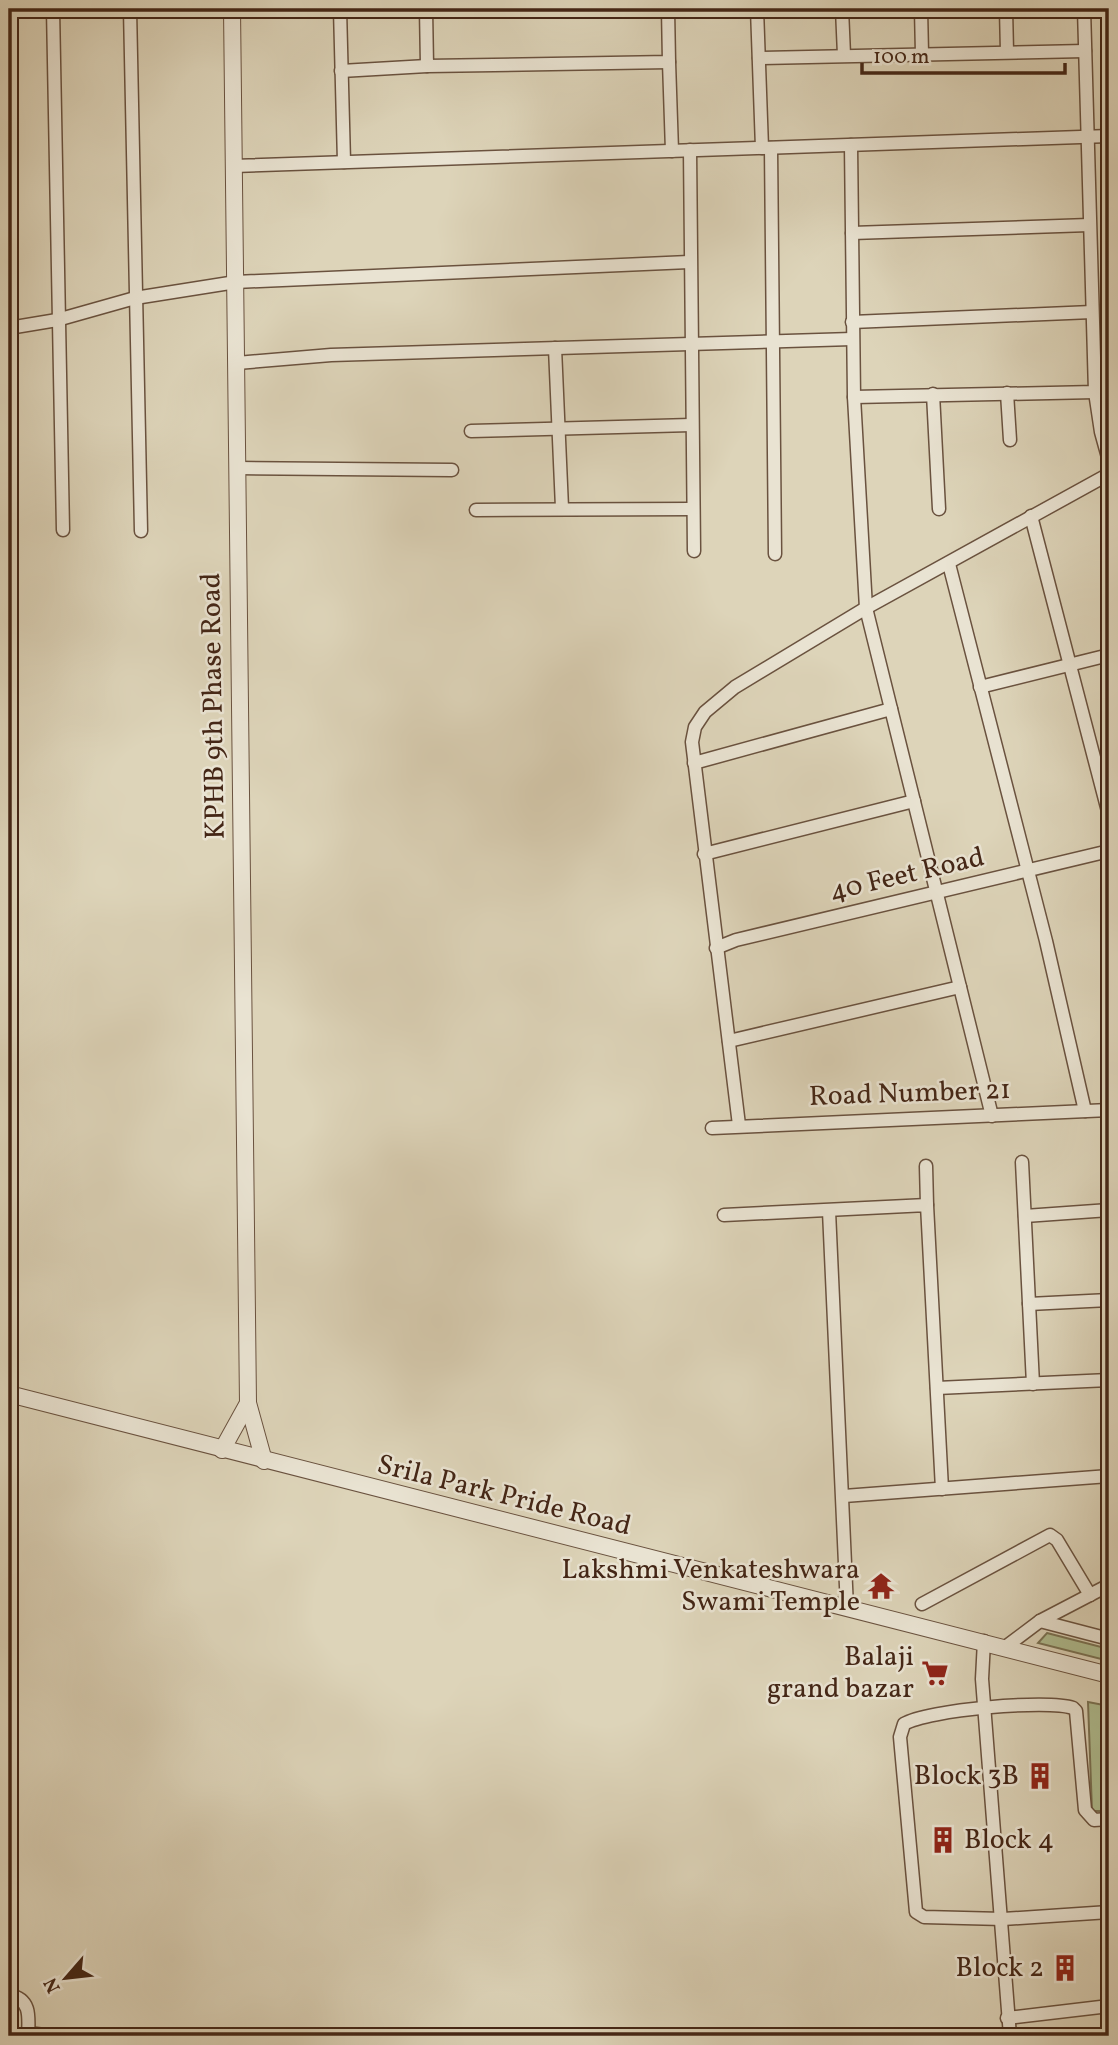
<svg xmlns="http://www.w3.org/2000/svg" width="1118" height="2045" viewBox="0 0 1118 2045" font-family="Vollkorn,serif">
<style>
.green{fill:#afbd90;stroke:#7a7253;stroke-width:2}
.lines{fill:none;stroke-linecap:round;stroke-linejoin:round}
.minor-casing{stroke:#6a523f;stroke-width:15}
.tertiary-casing{stroke:#6a523f;stroke-width:18}
.minor{stroke:#e9e3d2;stroke-width:12}
.tertiary{stroke:#e9e3d2;stroke-width:16}
.labels{text-anchor:middle;dominant-baseline:central;stroke-width:5;stroke-linejoin:round;paint-order:stroke}
.street-label{font-size:28px;fill:#442616;stroke:#e9e3d2}
.poi-label{font-size:28px;fill:#442616;stroke:#e9e3d2;text-anchor:end}
</style>
<rect width="100%" height="100%" fill="#ddd4b9"/>
<filter id="stains"><feTurbulence type="fractalNoise" baseFrequency=".00286" numOctaves="4"/><feColorMatrix values="0 0 0 0 .2 0 0 0 0 .09 0 0 0 0 .02 0 0 0 .5 -.17"/></filter>
<radialGradient id="worn" r=".72"><stop offset=".6" stop-color="#630" stop-opacity="0"/><stop offset="1" stop-color="#630" stop-opacity=".3"/></radialGradient>
<g class="green">
<path d="M 1047,1633 L 1109,1649 L 1109,1661 L 1038,1643 Z"/>
<path d="M 1088,1702 L 1109,1706 L 1109,1811 L 1092,1811 Z"/>
</g>
<g class="lines">
<defs>
<g id="minor">
<path d="M 53,9 L 63,530"/>
<path d="M 130,9 L 141,531"/>
<path d="M 340,9 L 344,162"/>
<path d="M 426,9 L 427,66 L 669,62 L 668,9"/>
<path d="M 757,9 L 762,148"/>
<path d="M 842,9 L 844,55"/>
<path d="M 921,9 L 922,54"/>
<path d="M 1006,9 L 1007,52"/>
<path d="M 759,58 L 1085,51"/>
<path d="M 669,62 L 672,151"/>
<path d="M 341,71 L 427,66"/>
<path d="M 851,145 L 854,397 L 866,608 L 992,1116"/>
<path d="M 771,148 L 775,554"/>
<path d="M 690,150 L 694,551"/>
<path d="M 234,166 L 1109,136"/>
<path d="M 852,233 L 1089,225"/>
<path d="M 852,322 L 1092,312"/>
<path d="M 9,328 L 57,320 L 135,298 L 236,282 L 689,262"/>
<path d="M 555,348 L 562,508"/>
<path d="M 237,363 L 331,355 L 852,339"/>
<path d="M 1095,392 L 1101,432 L 1109,461"/>
<path d="M 1007,393 L 1010,440"/>
<path d="M 933,394 L 939,509"/>
<path d="M 854,397 L 1095,392 L 1084,9"/>
<path d="M 471,431 L 691,425"/>
<path d="M 238,468 L 452,470"/>
<path d="M 476,510 L 693,509"/>
<path d="M 1031,516 L 1109,815"/>
<path d="M 949,564 L 1046,941 L 1085,1111"/>
<path d="M 980,687 L 1109,655"/>
<path d="M 694,763 L 891,709"/>
<path d="M 704,854 L 914,801"/>
<path d="M 716,948 L 736,940 L 1109,851"/>
<path d="M 729,1041 L 960,987"/>
<path d="M 739,1125 L 692,742 L 695,727 L 705,712 L 735,687 L 866,608 L 1109,474"/>
<path d="M 712,1128 L 1109,1110"/>
<path d="M 1022,1162 L 1033,1384"/>
<path d="M 926,1166 L 927,1205"/>
<path d="M 829,1211 L 847,1608"/>
<path d="M 724,1215 L 927,1205 L 942,1489"/>
<path d="M 1025,1216 L 1109,1210"/>
<path d="M 1029,1304 L 1109,1300"/>
<path d="M 937,1388 L 1109,1380"/>
<path d="M 844,1496 L 1109,1476"/>
<path d="M 922,1604 L 1050,1535 L 1057,1540 L 1090,1595"/>
<path d="M 1040,1621 L 1109,1639"/>
<path d="M 984,1641 L 982,1679 L 1010,2036"/>
<path d="M 1004,1648 L 1040,1621 L 1109,1585"/>
<path d="M 1109,1819 L 1094,1820 L 1085,1810 L 1076,1711 L 1073,1708 C 1048,1699 927,1710 904,1724 L 900,1737 L 916,1912 L 924,1917 L 1003,1919 L 1109,1912"/>
<path d="M 9,1995 C 31,1999 29,2016 28,2036"/>
<path d="M 1007,2018 L 1109,2006"/>
<path d="M 28,2033 L 53,2036"/>
</g>
<g id="tertiary">
<path d="M 232,9 L 248,1403 L 264,1461"/>
<path d="M 9,1394 L 1109,1675"/>
<path d="M 222,1450 L 248,1403"/>
</g>
</defs>
<use href="#minor" class="minor-casing"/>
<use href="#tertiary" class="tertiary-casing"/>
<use href="#minor" class="minor"/>
<use href="#tertiary" class="tertiary"/>
</g>
<defs>
<symbol id="temple-bare" viewBox="-9 -9 18 18"><path d="M0-6L5-2H3V0L6.5 2.5H4V6H1.5V3h-3V6H-4V2.5H-6.5L-3 0V-2H-5Z" fill="#8f2418" stroke="#e9e3d2" stroke-width="2.5" paint-order="stroke"/></symbol>
<symbol id="supermarket-bare" viewBox="-9 -9 18 18"><path d="M-6-5.5h2.5l.6 2H6L4.5 2H-2.5L-4.4-4H-6ZM-1.5 3.2a1.3 1.3 0 1 0 .1 0ZM3 3.2a1.3 1.3 0 1 0 .1 0Z" fill="#8f2418" stroke="#e9e3d2" stroke-width="2.5" paint-order="stroke"/></symbol>
<symbol id="building-bare" viewBox="-9 -9 18 18"><path d="M-4-6H4V6H1V3H-1V6H-4ZM-2.5-4.3h1.7v1.8h-1.7ZM.8-4.3h1.7v1.8H.8ZM-2.5-1h1.7V.8h-1.7ZM.8-1h1.7V.8H.8Z" fill="#8f2418" stroke="#e9e3d2" stroke-width="2.5" paint-order="stroke"/></symbol>
</defs>
<g fill-rule="evenodd">
<use href="#temple-bare" x="862" y="1567" width="38" height="38"/>
<use href="#supermarket-bare" x="916" y="1654" width="38" height="38"/>
<use href="#building-bare" x="1021" y="1757" width="38" height="38"/>
<use href="#building-bare" x="924" y="1821" width="38" height="38"/>
<use href="#building-bare" x="1046" y="1949" width="38" height="38"/>
</g>
<g class="labels">
<g class="street-label">
<text transform="translate(214 706) rotate(-91)">KPHB 9th Phase Road</text>
<text transform="translate(907 875) rotate(-13)">40 Feet Road</text>
<text transform="translate(910 1094) rotate(-2)">Road Number 21</text>
<text transform="translate(504 1496) rotate(14)">Srila Park Pride Road</text>
</g>
<g class="poi-label">
<text x="860" y="1570">Lakshmi Venkateshwara<tspan x="860" dy="32">Swami Temple</tspan></text>
<text x="914" y="1657">Balaji<tspan x="914" dy="32">grand bazar</tspan></text>
<text x="1019" y="1776">Block 3B</text>
<text x="964" y="1840" text-anchor="start">Block 4</text>
<text x="1044" y="1968">Block 2</text>
</g>
</g>
<rect width="1118" height="2045" fill="none" stroke="#ddd4b9" stroke-width="35"/>
<rect x="10" y="10" width="1097" height="2024" fill="none" stroke="#442616" stroke-width="3.5"/>
<rect x="18" y="18" width="1083" height="2010" fill="none" stroke="#442616" stroke-width="2"/>
<g transform="translate(66 1978) rotate(242)" stroke="#e9e3d2" stroke-width="5" paint-order="stroke">
<path d="M0-5L12 26L0 18L-12 26Z" fill="#442616"/>
<text y="-10" font-size="19" font-weight="bold" text-anchor="middle" fill="#442616">N</text>
</g>
<path d="M862 63v10h203v-10" fill="none" stroke="#442616" stroke-width="3.5"/>
<text x="873" y="63" font-size="21" fill="#442616" stroke="#e9e3d2" stroke-width="5" paint-order="stroke">100 m</text>
<rect width="100%" height="100%" filter="url(#stains)"/>
<rect width="100%" height="100%" fill="url(#worn)"/>
</svg>
